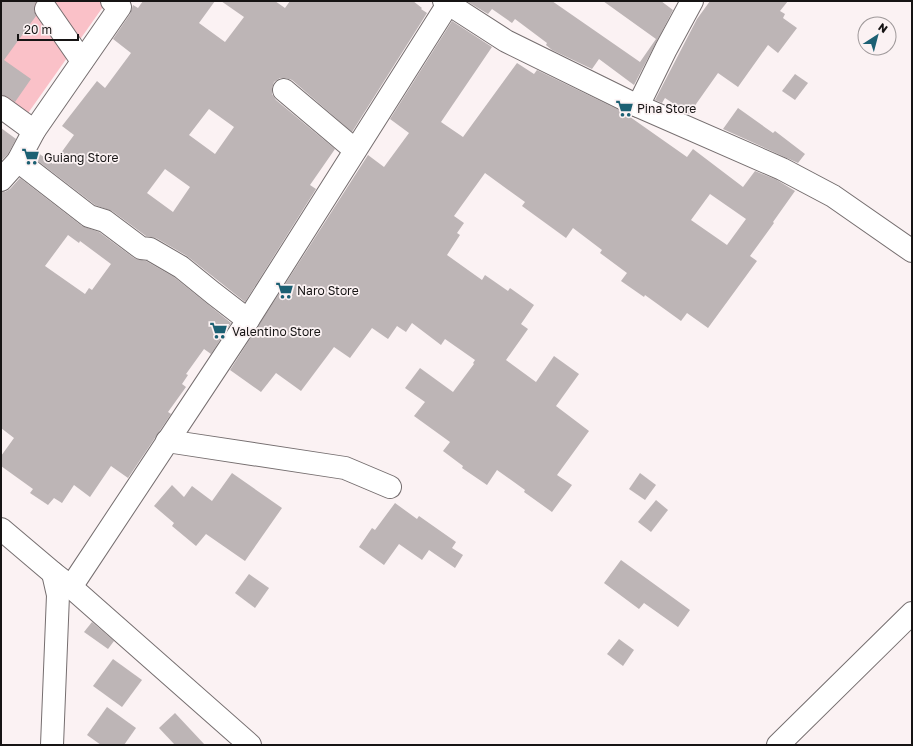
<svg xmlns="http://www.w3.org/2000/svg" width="913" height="746" viewBox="0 0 913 746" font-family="'Golos Text',sans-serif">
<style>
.green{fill:#fac1c8}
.building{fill:#bdb5b6;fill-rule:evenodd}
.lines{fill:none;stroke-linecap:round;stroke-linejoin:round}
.minor-casing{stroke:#756e6f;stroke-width:24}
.minor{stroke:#fff;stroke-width:22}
.labels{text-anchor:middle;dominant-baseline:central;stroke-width:3.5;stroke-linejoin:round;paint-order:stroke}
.poi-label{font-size:12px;fill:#161414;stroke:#fbf2f3;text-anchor:start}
</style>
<rect width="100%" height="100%" fill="#fbf2f3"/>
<path class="green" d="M 1,1 L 101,1 L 105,4 L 26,116 L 1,98 Z"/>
<g class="building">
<path d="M 1,1 L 37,1 L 35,4 L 34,10 L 36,16 L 4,60 L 31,79 L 15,102 L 8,97 L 1,95 Z"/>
<path d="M 143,1 L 215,1 L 199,23 L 225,42 L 244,17 L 221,1 L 275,1 L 285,8 L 290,1 L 413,1 L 422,8 L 421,9 L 427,13 L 352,132 L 292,80 L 286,78 L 280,78 L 274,82 L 272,88 L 272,94 L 276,100 L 335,149 L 310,185 L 316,189 L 245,302 L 187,256 L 156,238 L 146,236 L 112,211 L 95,205 L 34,158 L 37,152 L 53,164 L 74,135 L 62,126 L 97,81 L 105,88 L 131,53 L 113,39 L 130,14 L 133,5 L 138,8 ZM 209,109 L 234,127 L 215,154 L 189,135 ZM 165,169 L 190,187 L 173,212 L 147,193 Z"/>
<path d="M 469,1 L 552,1 L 640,62 L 656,39 L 603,1 L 661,1 L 673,10 L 634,85 L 599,59 L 592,69 L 552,50 L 546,45 L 547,43 L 515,19 L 512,23 L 492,9 L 488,14 L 468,2 Z"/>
<path d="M 710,1 L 788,1 L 780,11 L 785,14 L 783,18 L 797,28 L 778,53 L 768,45 L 738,87 L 718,73 L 689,114 L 665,98 L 662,103 L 655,100 L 697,19 Z"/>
<path d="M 452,21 L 492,47 L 441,122 L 463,137 L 517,63 L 534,74 L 537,70 L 623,112 L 687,157 L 693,149 L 743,187 L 755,171 L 777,180 L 795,191 L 773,222 L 774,223 L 750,256 L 757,261 L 708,328 L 687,313 L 681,321 L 645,295 L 644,297 L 621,281 L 627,273 L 600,253 L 602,250 L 573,228 L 566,238 L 522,206 L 525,202 L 485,173 L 454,216 L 464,223 L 457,233 L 460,235 L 447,255 L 482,280 L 485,275 L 508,291 L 510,288 L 534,305 L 521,324 L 528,329 L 506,360 L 536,382 L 554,356 L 579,374 L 556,406 L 589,431 L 557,475 L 572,485 L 552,512 L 524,492 L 525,490 L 497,470 L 487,485 L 462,468 L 463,466 L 443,451 L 450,442 L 414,416 L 425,402 L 405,388 L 420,368 L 453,392 L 474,364 L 473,363 L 475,360 L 445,339 L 441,345 L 412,323 L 406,332 L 397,326 L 388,339 L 372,328 L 350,358 L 334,347 L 301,391 L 276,373 L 261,392 L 230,370 L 368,155 L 384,167 L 409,133 L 390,119 ZM 710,194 L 746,219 L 727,245 L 691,220 Z"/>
<path d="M 795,74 L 808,83 L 795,100 L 782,91 Z"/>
<path d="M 738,108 L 773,133 L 775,131 L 805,154 L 798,163 L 723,129 Z"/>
<path d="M 1,128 L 16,139 L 8,154 L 1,161 Z"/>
<path d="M 20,178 L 82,226 L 99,232 L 134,258 L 146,261 L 174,277 L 231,323 L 211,354 L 204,349 L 186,374 L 188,375 L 182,384 L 186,387 L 168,412 L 171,414 L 128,478 L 111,466 L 90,497 L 74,485 L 62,503 L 54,498 L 48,505 L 30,493 L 33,489 L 1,466 L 1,456 L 14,438 L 1,428 L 1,192 L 5,192 L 10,189 ZM 68,235 L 79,243 L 80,241 L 111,264 L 92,290 L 89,288 L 85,294 L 45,266 Z"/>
<path d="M 232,473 L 282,508 L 245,561 L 206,534 L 196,546 L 172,526 L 174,523 L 154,506 L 172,485 L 184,497 L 192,486 L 212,501 Z"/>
<path d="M 640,473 L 656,485 L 645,500 L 629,489 Z"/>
<path d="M 656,500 L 668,510 L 651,532 L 638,522 Z"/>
<path d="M 395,503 L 417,519 L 419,516 L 456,542 L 452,548 L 463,555 L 455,568 L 429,550 L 422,560 L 399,544 L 384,565 L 359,547 L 372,528 L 375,530 Z"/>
<path d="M 621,560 L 690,610 L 678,627 L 644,603 L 639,609 L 604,583 Z"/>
<path d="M 249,574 L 269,588 L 255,608 L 235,593 Z"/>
<path d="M 92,622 L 114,641 L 108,649 L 84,632 Z"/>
<path d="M 619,639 L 634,650 L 623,666 L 607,654 Z"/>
<path d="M 113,659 L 142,680 L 122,707 L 93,686 Z"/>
<path d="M 107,707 L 136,728 L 124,745 L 101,745 L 87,735 Z"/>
<path d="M 175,713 L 205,745 L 175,745 L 159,728 Z"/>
</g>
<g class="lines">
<defs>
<g id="minor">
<path d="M 444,1 L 506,41 L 638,106 L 782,169 L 833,196 L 912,251"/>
<path d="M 46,9 L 82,61"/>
<path d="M 284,90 L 355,150"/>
<path d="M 638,106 L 666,49 L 692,1"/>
<path d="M 1,107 L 34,131"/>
<path d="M 18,161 L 89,216 L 105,221 L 141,248 L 150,249 L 181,267 L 213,293 L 248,320"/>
<path d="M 1,180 L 18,161 L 34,131 L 120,7 L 112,1"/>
<path d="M 167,441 L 345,468 L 390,487"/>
<path d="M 1,529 L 53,573 L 71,587 L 248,320 L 448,4"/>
<path d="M 71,587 L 250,745"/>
<path d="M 52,745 L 58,595 L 53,573"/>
<path d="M 778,745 L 912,613"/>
</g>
</defs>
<use href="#minor" class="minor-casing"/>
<use href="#minor" class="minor"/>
</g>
<defs>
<symbol id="supermarket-bare" viewBox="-9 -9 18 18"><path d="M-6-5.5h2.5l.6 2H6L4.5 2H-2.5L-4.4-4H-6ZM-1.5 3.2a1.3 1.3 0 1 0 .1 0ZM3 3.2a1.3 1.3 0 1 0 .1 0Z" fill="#1c6073" stroke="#fbf2f3" stroke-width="2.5" paint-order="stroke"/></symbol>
</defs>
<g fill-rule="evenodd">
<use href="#supermarket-bare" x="612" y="96" width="25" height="25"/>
<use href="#supermarket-bare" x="18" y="144" width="25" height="25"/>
<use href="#supermarket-bare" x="272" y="278" width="25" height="25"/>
<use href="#supermarket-bare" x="206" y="318" width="25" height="25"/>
</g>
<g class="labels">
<g class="poi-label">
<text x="637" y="108">Pina Store</text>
<text x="44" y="157">Guiang Store</text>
<text x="297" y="290">Naro Store</text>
<text x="232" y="331">Valentino Store</text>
</g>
</g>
<rect width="913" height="746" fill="none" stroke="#161414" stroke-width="4"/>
<g transform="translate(877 36) rotate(36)"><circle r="19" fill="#fbf2f3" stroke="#9f999a"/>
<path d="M0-3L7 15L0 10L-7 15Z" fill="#1c6073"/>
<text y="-6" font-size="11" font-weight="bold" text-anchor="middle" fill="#161414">N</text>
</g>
<path d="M18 34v6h60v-6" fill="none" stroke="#161414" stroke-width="2"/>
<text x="24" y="34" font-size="12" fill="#161414" stroke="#fbf2f3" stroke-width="3" paint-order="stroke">20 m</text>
</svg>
